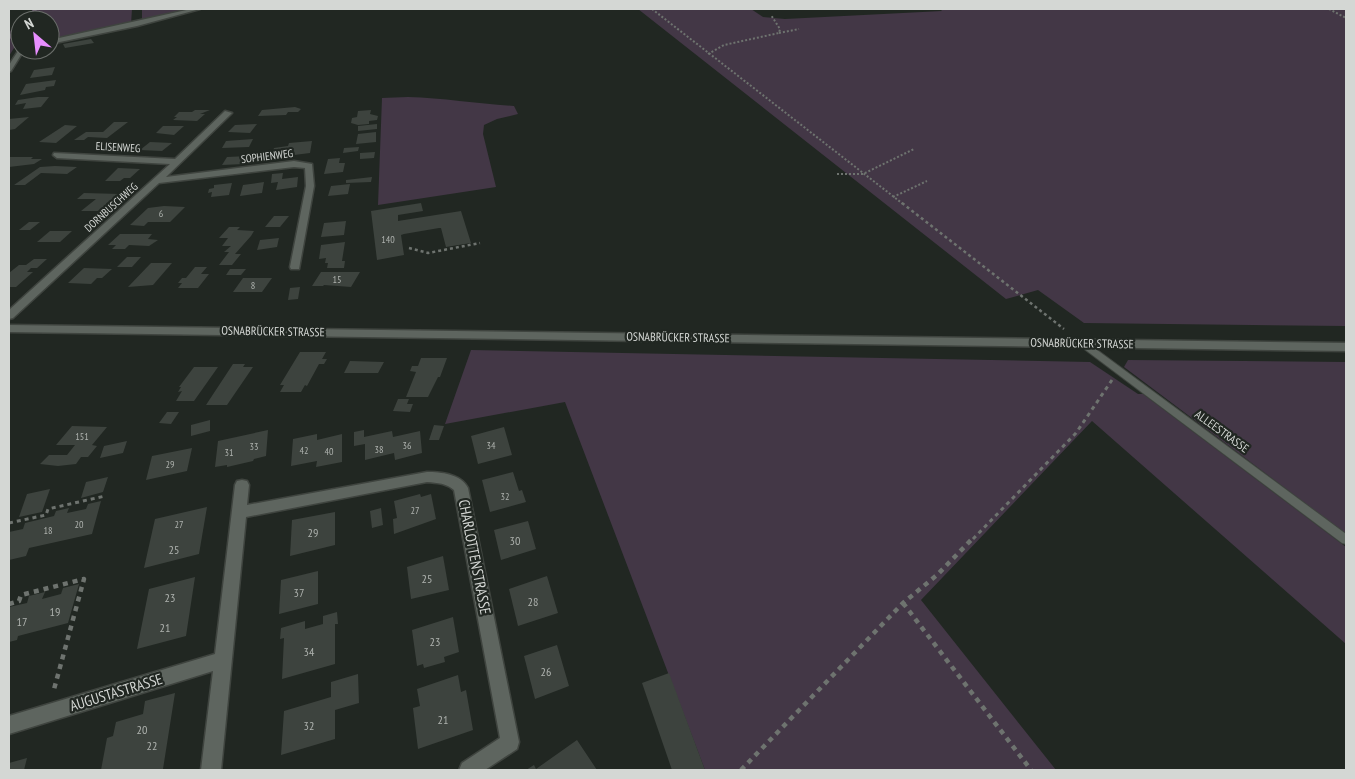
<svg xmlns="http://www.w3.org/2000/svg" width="1355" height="779" viewBox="0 0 1355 779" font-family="'PT Sans Narrow',sans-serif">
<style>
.green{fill:#433746}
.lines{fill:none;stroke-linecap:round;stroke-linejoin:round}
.stream{stroke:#705e74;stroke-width:3}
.building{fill:#3d433e}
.service-casing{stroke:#3f443f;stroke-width:2}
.minor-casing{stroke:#3f443f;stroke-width:3}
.secondary-casing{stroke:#3f443f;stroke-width:3}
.path-far3{stroke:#6e736f;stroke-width:2;stroke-dasharray:2 2;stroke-linecap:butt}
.path-far2{stroke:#6e736f;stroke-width:2.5;stroke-dasharray:3 3;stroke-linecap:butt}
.path-far1{stroke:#6e736f;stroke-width:3;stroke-dasharray:4 4;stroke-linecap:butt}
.path{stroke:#6e736f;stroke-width:4.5;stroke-dasharray:5 5;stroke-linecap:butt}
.service{fill:#5e655f;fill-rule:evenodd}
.minor{fill:#5e655f;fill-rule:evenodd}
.secondary{fill:#5e655f;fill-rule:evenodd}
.labels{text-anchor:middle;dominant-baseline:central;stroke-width:4.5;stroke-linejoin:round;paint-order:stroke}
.number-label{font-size:10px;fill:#aeb2ae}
.far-street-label{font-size:11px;fill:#d4d7d4;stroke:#212722}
.street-label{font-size:12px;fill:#d4d7d4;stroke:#212722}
.near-number-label{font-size:12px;fill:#aeb2ae}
.near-street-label{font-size:15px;fill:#d4d7d4;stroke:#212722}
</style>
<rect width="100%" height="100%" fill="#212722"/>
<g class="green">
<path d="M 34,9 L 132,9 L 131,24 L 50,40 L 50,20 L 22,20 Z"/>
<path d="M 142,9 L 191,9 L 146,20 L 142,20 Z"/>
<path d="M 638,9 L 751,9 L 763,17 L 785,19 L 942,11 L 940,9 L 1346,9 L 1346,326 L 1084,323 L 1038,290 L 1006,299 Z"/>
<path d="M 20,22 L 20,46 L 14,48 L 9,56 L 9,32 Z"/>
<path d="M 408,97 C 444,98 479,104 514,106 L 518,114 L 497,119 L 484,125 L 483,134 L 496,187 L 378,205 L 382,98 Z"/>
<path d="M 471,350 L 1090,362 L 1138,394 L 1143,394 L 1346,547 L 1346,644 L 1092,421 L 921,600 L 1056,770 L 705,770 L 565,402 L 445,424 Z"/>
<path d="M 1128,360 L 1346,362 L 1346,534 L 1124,367 Z"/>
</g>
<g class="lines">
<g class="stream">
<path d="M 25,20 L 36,9"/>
<path d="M 9,38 L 20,25"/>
</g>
</g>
<g class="building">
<path d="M 91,39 L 94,43 L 65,48 L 63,44 Z"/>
<path d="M 55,67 L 52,75 L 30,78 L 34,70 Z"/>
<path d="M 56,80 L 54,86 L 46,87 L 45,90 L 20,95 L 26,84 Z"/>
<path d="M 38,97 L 49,97 L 41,107 L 23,109 L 26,103 L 15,105 L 18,100 Z"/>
<path d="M 295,107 L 301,109 L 298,112 L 288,112 L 286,115 L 258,116 L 262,110 Z"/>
<path d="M 195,110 L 210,110 L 200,114 L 205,114 L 197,121 L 173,120 L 177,117 L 174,117 L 179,112 L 192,112 Z"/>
<path d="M 371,110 L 370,114 L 378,116 L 377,120 L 369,121 L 369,124 L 358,125 L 351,123 L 352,118 L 357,117 L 358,111 Z"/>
<path d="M 29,117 L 15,129 L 9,130 L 9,119 Z"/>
<path d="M 114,122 L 128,122 L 107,138 L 88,137 L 84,140 L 74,140 L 86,132 L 103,132 Z"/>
<path d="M 257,124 L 250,133 L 228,132 L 235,125 Z"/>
<path d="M 377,124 L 377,129 L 358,131 L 358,126 Z"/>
<path d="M 65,125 L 77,126 L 56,143 L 39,142 Z"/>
<path d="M 163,126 L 184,126 L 174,135 L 156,133 Z"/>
<path d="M 376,132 L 376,142 L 356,144 L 358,134 Z"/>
<path d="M 253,139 L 249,147 L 222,148 L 226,141 Z"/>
<path d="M 312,141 L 310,153 L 286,156 L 287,152 L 272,154 L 274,148 L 288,146 L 289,143 Z"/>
<path d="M 150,142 L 172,143 L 162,151 L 140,150 Z"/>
<path d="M 359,147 L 358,151 L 343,153 L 344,148 Z"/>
<path d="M 375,152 L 374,158 L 360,159 L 360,153 Z"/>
<path d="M 249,156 L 244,164 L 222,165 L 227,157 Z"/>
<path d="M 9,157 L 33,157 L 31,159 L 42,159 L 34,164 L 9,167 Z"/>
<path d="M 340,158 L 339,163 L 345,163 L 343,172 L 324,174 L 328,159 Z"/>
<path d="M 40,167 L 55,166 L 77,167 L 67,174 L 41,173 L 25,185 L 14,185 Z"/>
<path d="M 118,168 L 140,169 L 130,178 L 124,178 L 120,181 L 105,181 Z"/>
<path d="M 283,173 L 282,179 L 298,177 L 297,187 L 276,190 L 278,182 L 271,183 L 272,174 Z"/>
<path d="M 372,177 L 371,182 L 346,183 L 346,180 Z"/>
<path d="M 264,182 L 262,193 L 240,196 L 243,185 Z"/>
<path d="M 232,183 L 229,195 L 211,197 L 212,192 L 208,193 L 209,189 L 214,188 L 214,185 Z"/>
<path d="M 350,184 L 348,194 L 328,196 L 331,186 Z"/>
<path d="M 84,193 L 120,194 L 100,211 L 81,211 L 96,199 L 77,199 Z"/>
<path d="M 421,203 L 423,211 L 398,215 L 398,221 L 461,211 L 471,243 L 446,247 L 441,228 L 439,228 L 404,234 L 401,235 L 404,255 L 377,260 L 371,211 Z"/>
<path d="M 164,206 L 185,207 L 170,222 L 148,222 L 144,226 L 130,225 L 148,208 Z"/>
<path d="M 274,216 L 289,216 L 280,227 L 265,227 Z"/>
<path d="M 346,221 L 344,235 L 321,237 L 324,223 Z"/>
<path d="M 29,222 L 40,222 L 30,230 L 19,230 Z"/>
<path d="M 229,227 L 240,227 L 237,230 L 254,231 L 251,236 L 235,254 L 241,254 L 232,265 L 219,265 L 229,252 L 224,252 L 231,246 L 222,246 L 228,238 L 219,238 Z"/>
<path d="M 50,231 L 72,231 L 60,242 L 37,242 Z"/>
<path d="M 120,234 L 152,234 L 148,239 L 158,240 L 149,246 L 129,245 L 125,249 L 112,249 L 116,245 L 108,245 Z"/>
<path d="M 279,238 L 277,247 L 257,250 L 260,240 Z"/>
<path d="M 345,242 L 342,261 L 345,261 L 344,268 L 327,268 L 328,263 L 325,263 L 326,258 L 319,259 L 321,245 Z"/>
<path d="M 127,257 L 141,257 L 132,267 L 117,267 Z"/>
<path d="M 34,259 L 47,259 L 37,268 L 31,268 L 27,272 L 33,272 L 16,287 L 9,287 L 9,273 L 19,265 L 26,265 Z"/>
<path d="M 151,263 L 172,263 L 153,285 L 128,287 Z"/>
<path d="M 195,267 L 207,267 L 201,274 L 209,274 L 198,288 L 178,288 L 182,283 L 178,283 L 182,278 L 186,278 Z"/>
<path d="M 84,268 L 112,269 L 102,278 L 97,278 L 91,284 L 68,283 Z"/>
<path d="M 230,269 L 246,269 L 241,275 L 226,275 Z"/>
<path d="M 321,272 L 360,272 L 351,287 L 324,285 L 323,286 L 312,286 Z"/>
<path d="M 243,278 L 272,278 L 262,292 L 233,292 Z"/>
<path d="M 300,287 L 298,299 L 288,300 L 290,288 Z"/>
<path d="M 300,352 L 326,352 L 322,359 L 327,359 L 324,364 L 319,364 L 307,386 L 305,385 L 301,392 L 280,392 L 284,385 L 280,385 Z"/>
<path d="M 421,358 L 447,358 L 440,377 L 438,377 L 428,397 L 406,397 L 416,372 L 410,371 L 412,366 L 418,366 Z"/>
<path d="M 350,361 L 384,362 L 378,373 L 344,373 Z"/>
<path d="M 233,364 L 245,364 L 243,367 L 253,367 L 227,405 L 206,405 Z"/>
<path d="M 194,367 L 218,367 L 194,401 L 176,401 L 182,391 L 178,392 L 181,387 L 179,387 Z"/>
<path d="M 398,399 L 409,399 L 407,404 L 413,404 L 410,412 L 393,411 Z"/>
<path d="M 167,412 L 179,412 L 171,424 L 159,423 Z"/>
<path d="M 210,420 L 210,431 L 191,436 L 191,425 Z"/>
<path d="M 434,425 L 444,426 L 439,440 L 429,440 Z"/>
<path d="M 72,426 L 107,427 L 92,445 L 97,446 L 88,457 L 81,457 L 76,464 L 58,466 L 40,464 L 49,455 L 67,455 L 75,445 L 56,445 Z"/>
<path d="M 504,427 L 512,455 L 478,464 L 471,436 Z"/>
<path d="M 268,430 L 266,456 L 254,459 L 253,461 L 227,467 L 227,465 L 215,467 L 218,441 Z"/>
<path d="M 364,430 L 364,437 L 392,431 L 393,437 L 420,431 L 422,453 L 395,460 L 394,453 L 365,460 L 365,444 L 354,446 L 354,432 Z"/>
<path d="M 317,434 L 317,440 L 342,434 L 342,462 L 316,467 L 317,461 L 291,466 L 293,439 Z"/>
<path d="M 127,441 L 123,453 L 100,458 L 104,446 Z"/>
<path d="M 192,448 L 187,471 L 146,480 L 152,456 Z"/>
<path d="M 513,472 L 519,491 L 522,490 L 526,502 L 490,512 L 482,480 Z"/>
<path d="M 108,477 L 103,492 L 81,498 L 86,482 Z"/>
<path d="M 50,489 L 42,512 L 19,517 L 27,494 Z"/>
<path d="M 420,494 L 421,497 L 431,494 L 436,519 L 394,534 L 393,519 L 397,518 L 394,501 Z"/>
<path d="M 101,501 L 92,534 L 29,548 L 26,556 L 9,560 L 9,532 L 23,529 L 25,523 L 54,516 L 56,511 L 69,508 L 67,513 L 86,509 L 88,504 Z"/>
<path d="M 207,507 L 199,554 L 144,568 L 155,519 Z"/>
<path d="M 381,508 L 383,525 L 372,528 L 370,511 Z"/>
<path d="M 335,512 L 335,545 L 290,556 L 292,520 Z"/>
<path d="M 528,521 L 536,549 L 501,560 L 494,530 Z"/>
<path d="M 443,556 L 449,590 L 411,599 L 407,567 Z"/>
<path d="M 318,571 L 318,604 L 279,614 L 281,580 Z"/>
<path d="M 547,576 L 558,613 L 518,626 L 509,589 Z"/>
<path d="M 195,577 L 186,636 L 137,649 L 149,589 Z"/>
<path d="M 79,584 L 68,623 L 18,636 L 17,640 L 9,642 L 9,607 L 27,603 L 29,596 L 45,592 L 42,599 L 61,594 L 63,588 Z"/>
<path d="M 337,612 L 338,624 L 335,624 L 335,664 L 282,679 L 284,638 L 280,639 L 281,628 L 305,621 L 305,629 L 323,624 L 323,616 Z"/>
<path d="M 453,617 L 459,652 L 444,657 L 445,662 L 424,668 L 423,664 L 417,666 L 412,630 Z"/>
<path d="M 557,645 L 569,686 L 535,699 L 524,656 Z"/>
<path d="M 669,673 L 705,770 L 672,770 L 642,683 Z"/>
<path d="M 358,674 L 359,703 L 335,710 L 335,739 L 281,755 L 284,711 L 331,697 L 331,682 Z"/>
<path d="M 458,675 L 461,692 L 466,690 L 473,730 L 418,749 L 413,708 L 420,706 L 417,689 Z"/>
<path d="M 175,693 L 163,769 L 158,770 L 101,770 L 107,738 L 113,736 L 116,722 L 143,714 L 145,701 Z"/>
<path d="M 577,740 L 597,770 L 526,770 L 534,765 L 536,769 Z"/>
<path d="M 27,758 L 24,770 L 9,770 L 9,763 Z"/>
</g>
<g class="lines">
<defs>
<path id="service" d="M 1082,340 L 1085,341 L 1346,534 L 1346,544 L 1342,543 L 1079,345 L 1078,343 Z"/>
<g id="minor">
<path d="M 191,9 L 200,9 L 137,26 L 50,44 L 50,40 Z"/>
<path d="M 20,48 L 20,50 L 24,50 L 11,71 L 9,72 L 9,65 Z"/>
<path d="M 225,111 L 232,113 L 166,177 L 294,161 L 312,164 L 314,186 L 299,269 L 291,269 L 290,267 L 306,186 L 305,168 L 294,167 L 159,183 L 13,318 L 9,319 L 9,310 L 170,164 L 57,158 L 53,155 L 54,153 L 175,159 Z"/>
<path d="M 427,472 C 441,472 461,474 468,488 L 519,742 L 517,749 L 485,770 L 459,770 L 462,763 L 500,738 L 454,490 C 446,483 438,483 427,482 L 246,517 L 221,770 L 201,770 L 213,671 L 9,734 L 9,716 L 215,654 L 235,485 L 237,481 L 242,480 L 247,481 L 249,485 L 247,505 Z"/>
</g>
<path id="secondary" d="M 9,325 L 1346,343 L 1346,351 L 9,332 Z"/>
</defs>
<use href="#service" class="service-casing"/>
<use href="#minor" class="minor-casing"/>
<use href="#secondary" class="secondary-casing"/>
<g class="path-far3">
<path d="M 652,9 L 903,204"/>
<path d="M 1329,9 L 1346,18"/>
<path d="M 779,33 L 799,29"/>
<path d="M 708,54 L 724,45 L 779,33 L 780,29 L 771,15"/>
<path d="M 837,174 L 863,174 L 914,149"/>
<path d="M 893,197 L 927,181"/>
</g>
<g class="path-far2">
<path d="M 902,203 L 1064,329"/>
<path d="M 409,248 L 428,253 L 480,243"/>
</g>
<g class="path-far1">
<path d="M 9,523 L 46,515 L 48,509 L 105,496"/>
<path d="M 973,539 L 1076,433 L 1112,380"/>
</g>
<g class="path">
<path d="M 903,603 L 1031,770"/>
<path d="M 9,604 L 19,601 L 21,595 L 84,579 L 53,693"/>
<path d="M 741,770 L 903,603 L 937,575 L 974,537"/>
</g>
<use href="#service" class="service"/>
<use href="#minor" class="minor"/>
<use href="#secondary" class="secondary"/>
</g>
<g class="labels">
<g class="number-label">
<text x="161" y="213">6</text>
<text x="388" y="239">140</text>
<text x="337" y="279">15</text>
<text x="253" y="285">8</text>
<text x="82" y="436">151</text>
<text x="407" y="445">36</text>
<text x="491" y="445">34</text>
<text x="254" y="446">33</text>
<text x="379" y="449">38</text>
<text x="304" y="450">42</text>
<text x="329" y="451">40</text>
<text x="229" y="452">31</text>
<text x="170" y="464">29</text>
<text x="505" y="496">32</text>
<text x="415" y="510">27</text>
<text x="79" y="524">20</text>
<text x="179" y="524">27</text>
<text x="48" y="530">18</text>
</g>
<g class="far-street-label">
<text transform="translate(118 147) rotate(3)">ELISENWEG</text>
<text transform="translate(267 156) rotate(-7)">SOPHIENWEG</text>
<text transform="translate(111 207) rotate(-42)">DORNBUSCHWEG</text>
</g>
<g class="street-label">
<text transform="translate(273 331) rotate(1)">OSNABRÜCKER STRASSE</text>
<text transform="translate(678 337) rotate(1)">OSNABRÜCKER STRASSE</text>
<text transform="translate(1082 343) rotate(1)">OSNABRÜCKER STRASSE</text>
<text transform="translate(1222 431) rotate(36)">ALLEESTRASSE</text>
</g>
<g class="near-number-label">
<text x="313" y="532">29</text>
<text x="515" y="540">30</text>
<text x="174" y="549">25</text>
<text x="427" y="578">25</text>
<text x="299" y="592">37</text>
<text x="170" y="597">23</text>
<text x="533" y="601">28</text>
<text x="55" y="611">19</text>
<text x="22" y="621">17</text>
<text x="165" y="627">21</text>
<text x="435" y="641">23</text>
<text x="309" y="651">34</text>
<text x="546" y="671">26</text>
<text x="443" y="719">21</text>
<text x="309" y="725">32</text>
<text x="142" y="729">20</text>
<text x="152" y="745">22</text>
</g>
<g class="near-street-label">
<text transform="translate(475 557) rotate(79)">CHARLOTTENSTRASSE</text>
<text transform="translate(116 692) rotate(-17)">AUGUSTASTRASSE</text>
</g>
</g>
<rect width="1355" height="779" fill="none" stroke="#d4d7d4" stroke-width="20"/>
<g transform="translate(35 35) rotate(332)"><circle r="24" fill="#212722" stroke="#696d69"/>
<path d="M0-4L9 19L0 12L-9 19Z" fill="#e88eff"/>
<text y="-8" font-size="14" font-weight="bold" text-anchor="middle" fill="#d4d7d4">N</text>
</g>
</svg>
